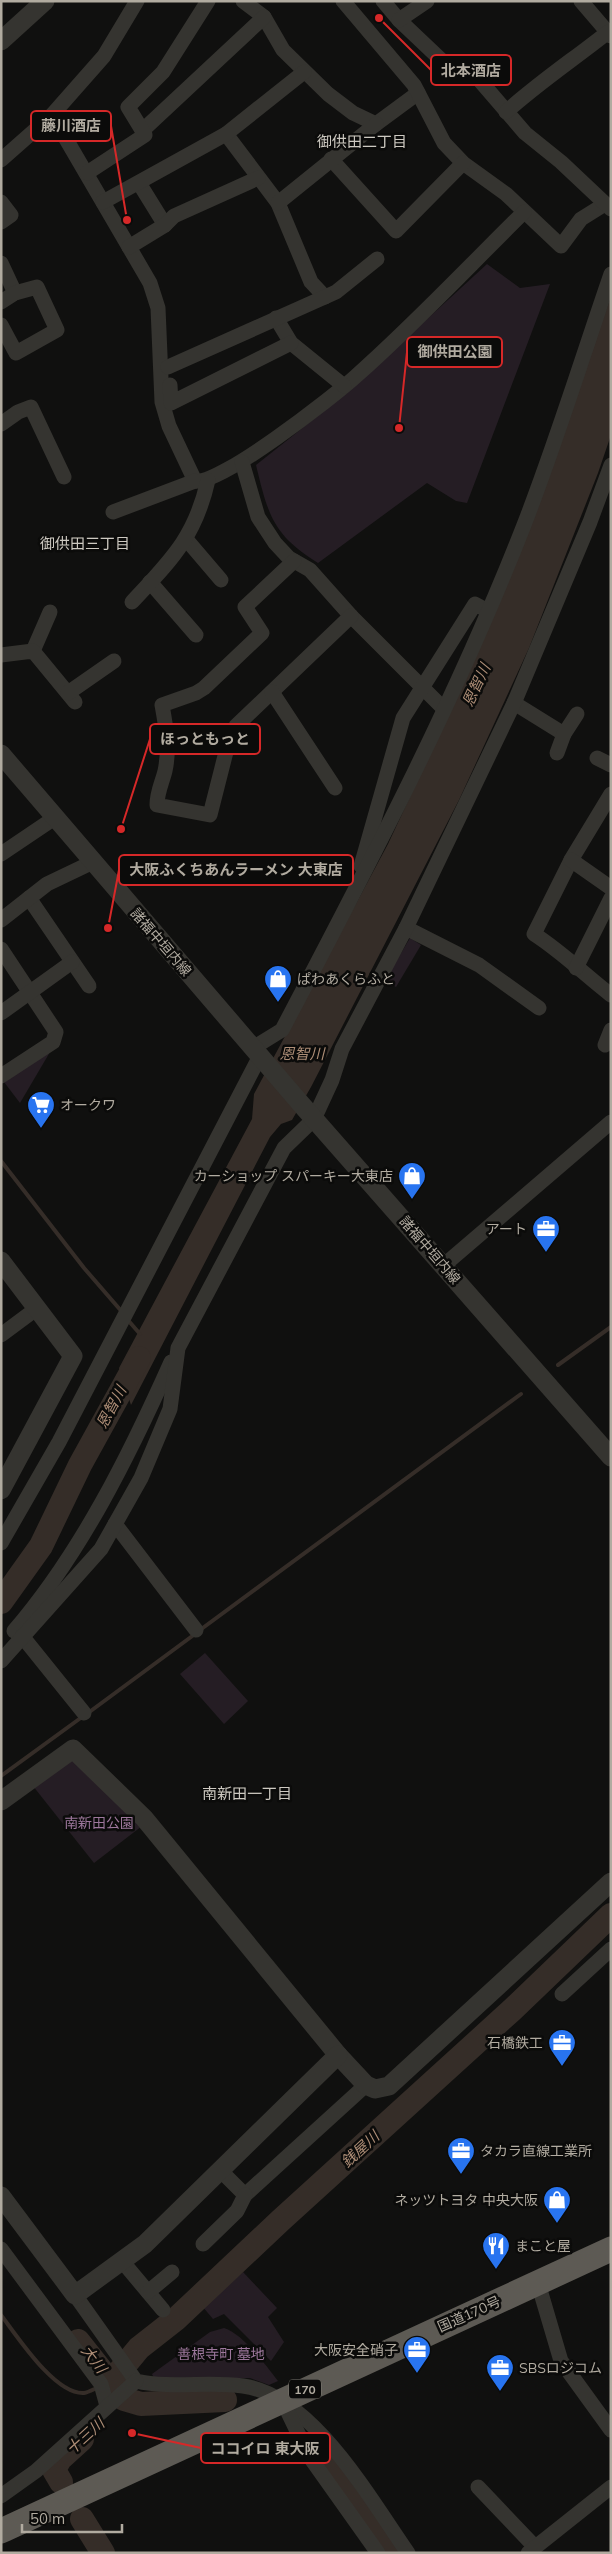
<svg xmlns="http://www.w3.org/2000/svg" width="612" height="2554" viewBox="0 0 612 2554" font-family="Mulish,'Noto Sans JP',sans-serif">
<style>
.green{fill:#251d24}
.water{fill:#352d28}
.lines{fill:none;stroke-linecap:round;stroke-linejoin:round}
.stream{stroke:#352d28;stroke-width:4}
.river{stroke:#352d28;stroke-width:24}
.minor{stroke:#353430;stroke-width:15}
.tertiary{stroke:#353430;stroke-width:19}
.trunk{stroke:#5d5a54;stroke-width:25}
.labels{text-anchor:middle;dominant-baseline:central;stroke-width:5;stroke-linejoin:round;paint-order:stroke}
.shield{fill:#0b0b0a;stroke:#7f7b73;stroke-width:1}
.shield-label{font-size:12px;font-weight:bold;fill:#b1aba0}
.street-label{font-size:14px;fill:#b1aba0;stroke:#0b0b0a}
.poi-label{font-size:14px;fill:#b1aba0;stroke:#0b0b0a;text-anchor:start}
.park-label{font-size:14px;fill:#9d779c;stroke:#0b0b0a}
.neighbourhood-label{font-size:15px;fill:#cdc9c1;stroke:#0b0b0a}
.water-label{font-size:15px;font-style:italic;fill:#ad8d76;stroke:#0b0b0a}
.leader{fill:none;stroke:#d62828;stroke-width:2}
.callout-dot{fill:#d62828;stroke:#0b0b0a;stroke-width:2}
.callout{fill:#0b0b0a;stroke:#d62828;stroke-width:2}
.callout-label{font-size:15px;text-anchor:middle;font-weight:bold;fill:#b1aba0}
</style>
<rect width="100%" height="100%" fill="#10100f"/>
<g class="green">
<path d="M 487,264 L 520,288 L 550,284 L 467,503 L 456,501 L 427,483 L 318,563 C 273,535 268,515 256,465 L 349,391 Z"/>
<path d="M 410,938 L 421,945 L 396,987 L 385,980 Z"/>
<path d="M 50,1052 L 20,1103 L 4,1082 Z"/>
<path d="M 205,1653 L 248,1701 L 224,1724 L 180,1674 Z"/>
<path d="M 65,1760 L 76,1761 L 142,1826 L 94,1863 L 33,1786 Z"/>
<path d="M 243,2272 L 277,2308 L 268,2317 L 284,2342 L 271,2361 L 224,2314 L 213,2319 L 202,2306 Z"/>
<path d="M 224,2328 C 243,2334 265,2364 278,2381 L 269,2385 L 250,2378 L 154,2378 L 152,2374 L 210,2332 Z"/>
</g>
<path class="water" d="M 611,297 L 611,435 L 598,473 L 529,648 L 459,800 L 311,1087 L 292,1120 L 281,1124 L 270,1137 L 131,1405 L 119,1368 L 252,1119 L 254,1094 L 388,844 L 472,664 Z"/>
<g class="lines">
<g class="stream">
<path d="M 1,1161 L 84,1268 L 123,1313"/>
<path d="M 127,1319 L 140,1334"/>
<path d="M 558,1365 L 611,1327"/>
<path d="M 200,1630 L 521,1394"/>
<path d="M 88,1713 L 195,1634"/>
<path d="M 1,1776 L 82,1717"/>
<path d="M 1,2315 C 17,2336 55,2395 84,2393 C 89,2392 94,2389 99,2387"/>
</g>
<g class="river">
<path d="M 1,1602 L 41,1546 L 80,1465 L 139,1358"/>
<path d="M 78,2341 L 124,2399 L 141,2404 L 225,2400"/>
<path d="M 110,2383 L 139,2348 L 176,2319 L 281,2220 L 512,2010 L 611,1915"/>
<path d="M 323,2449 L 395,2553"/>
<path d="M 61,2482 L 54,2470 L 60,2459 L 82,2439"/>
<path d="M 82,2519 L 103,2553"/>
</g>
<g class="minor">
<path d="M 243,1 L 264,17 L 283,50 L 328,94 L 353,113 L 376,124 L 418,93"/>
<path d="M 343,1 L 414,85 L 444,143 L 463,163 L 506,194 L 561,246 L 581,219 L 605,204"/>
<path d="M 383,1 L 399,20 L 457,75 L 476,76 L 525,133 L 561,162 L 611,209"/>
<path d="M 581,1 L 611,36"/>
<path d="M 399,20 L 427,1"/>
<path d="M 506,112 C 538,83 574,59 608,32"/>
<path d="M 52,115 L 150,283 L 158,308 L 162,402 L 169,426 L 195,481 C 219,486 333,397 355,377 C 414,325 468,267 524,212"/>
<path d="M 143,130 L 264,17"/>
<path d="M 226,134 L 278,203 L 311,282 L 325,297"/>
<path d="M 331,159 L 396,231 L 463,163"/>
<path d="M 1,160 L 52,115 L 104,56 L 137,1"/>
<path d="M 87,173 L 145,135 L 128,107 L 163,72 L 208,1"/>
<path d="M 139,183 L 165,225"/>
<path d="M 1,202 L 11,215 L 1,222"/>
<path d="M 103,202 L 226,134 L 304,72"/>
<path d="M 278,203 L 376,124"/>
<path d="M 129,247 L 165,225 L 174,216 L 258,178"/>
<path d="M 1,263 L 15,293"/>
<path d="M 1,302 L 15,293 L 37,287 L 57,330 L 16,353 L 1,325"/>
<path d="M 276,318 L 291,343 L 344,386"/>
<path d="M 168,367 L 336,292 L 377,259"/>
<path d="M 170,385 L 171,403 L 291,343"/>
<path d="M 1,424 L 18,412 L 31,407 L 64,477"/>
<path d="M 242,462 L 258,517 L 275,543 L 289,558 L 310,570 L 351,616 L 443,708"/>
<path d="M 113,512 L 195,481"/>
<path d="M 186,539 L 221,580"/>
<path d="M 294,561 L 245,607 L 262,633 L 204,688 L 196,693 L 162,705 C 166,727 170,748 165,771 C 162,783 157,792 157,805 L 210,815 L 228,744 L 236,726 L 351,616"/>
<path d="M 150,582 L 196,635"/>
<path d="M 132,602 C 170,561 195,538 208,480"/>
<path d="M 33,651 L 50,612"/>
<path d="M 1,655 L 33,651 L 75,702"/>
<path d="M 272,692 L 335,788"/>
<path d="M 68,693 L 114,661"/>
<path d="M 514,703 L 564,734"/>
<path d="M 557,753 L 564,734 L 577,714"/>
<path d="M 597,758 L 611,765"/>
<path d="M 611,794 L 571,860 L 534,934 C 562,952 585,975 611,995"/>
<path d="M 1,854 L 56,817"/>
<path d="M 571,860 L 611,888"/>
<path d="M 361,866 L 403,718 L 475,604 L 488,611"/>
<path d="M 29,898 L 89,986"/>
<path d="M 1,920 L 47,884 L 93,862"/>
<path d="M 406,928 L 479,965 L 539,1008"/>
<path d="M 1,949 L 56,1032 L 53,1042 L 1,1076"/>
<path d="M 576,968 L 611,898"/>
<path d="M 1,1013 L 72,962"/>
<path d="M 605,1045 L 611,1030"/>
<path d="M 253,1048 L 282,1030 C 369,865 456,699 524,525 C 556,443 582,358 611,274"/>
<path d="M 443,1266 L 611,1122"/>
<path d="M 1,1335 L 36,1309"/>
<path d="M 115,1524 L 196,1630"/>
<path d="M 1,1543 L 59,1442 L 260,1056"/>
<path d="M 14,1631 C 81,1553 129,1456 171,1362"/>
<path d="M 22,1636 L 84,1713"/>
<path d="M 1,1661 L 101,1549 L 141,1478 L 170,1409 L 178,1348 L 284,1148 L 314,1119 L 332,1080 L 342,1049 L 406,928 L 514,703 L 590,522 L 611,465"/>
<path d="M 562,1994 L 611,1949"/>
<path d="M 221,2171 L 245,2195 L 366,2085"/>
<path d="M 203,2244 L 237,2211 L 245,2195"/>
<path d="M 1,2249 L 101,2384 L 107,2406"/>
<path d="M 122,2261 L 163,2310"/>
<path d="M 538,2283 L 561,2361 L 611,2430"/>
<path d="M 148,2292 L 172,2272"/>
<path d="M 75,2295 L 136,2381 C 172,2389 207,2381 243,2386 C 312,2395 370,2499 408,2553"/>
<path d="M 285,2406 L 309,2456 L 378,2553"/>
<path d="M 478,2487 L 535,2547"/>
<path d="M 1,2496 L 36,2471 L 136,2381"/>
<path d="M 528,2553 L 611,2487"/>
</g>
<g class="tertiary">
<path d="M 1,41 L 45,1"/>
<path d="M 1,754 L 301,1104 L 611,1457"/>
<path d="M 1,1261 L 73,1356 L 1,1490"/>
<path d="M 1,1801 L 73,1749 L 144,1818 L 338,2055 L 366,2085 L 375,2089 L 389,2086 L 611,1882"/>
<path d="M 1,2196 L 75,2295 L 145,2244 L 338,2055"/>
</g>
<path class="trunk" d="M 1,2531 L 611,2249"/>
</g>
<defs>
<symbol id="shop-pin" viewBox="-11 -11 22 30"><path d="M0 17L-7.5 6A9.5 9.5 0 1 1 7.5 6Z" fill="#2874f0" stroke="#0b0b0a"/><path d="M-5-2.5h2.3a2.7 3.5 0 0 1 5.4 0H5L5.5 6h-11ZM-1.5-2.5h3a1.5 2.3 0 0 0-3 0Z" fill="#fff"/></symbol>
<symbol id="supermarket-pin" viewBox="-11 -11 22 30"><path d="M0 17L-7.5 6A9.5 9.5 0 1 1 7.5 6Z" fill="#2874f0" stroke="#0b0b0a"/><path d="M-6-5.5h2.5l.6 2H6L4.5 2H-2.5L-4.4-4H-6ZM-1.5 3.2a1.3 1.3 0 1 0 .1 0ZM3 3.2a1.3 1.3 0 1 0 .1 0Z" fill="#fff"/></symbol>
<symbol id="office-pin" viewBox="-11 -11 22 30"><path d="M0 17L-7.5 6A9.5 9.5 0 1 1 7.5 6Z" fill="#2874f0" stroke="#0b0b0a"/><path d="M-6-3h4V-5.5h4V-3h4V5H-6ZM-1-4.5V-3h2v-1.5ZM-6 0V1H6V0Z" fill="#fff"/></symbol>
<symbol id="restaurant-pin" viewBox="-11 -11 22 30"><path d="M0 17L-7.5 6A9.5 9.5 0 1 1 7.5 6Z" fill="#2874f0" stroke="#0b0b0a"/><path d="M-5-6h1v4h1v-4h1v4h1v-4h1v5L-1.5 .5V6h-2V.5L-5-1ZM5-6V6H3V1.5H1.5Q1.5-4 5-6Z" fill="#fff"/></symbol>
</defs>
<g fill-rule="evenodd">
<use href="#shop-pin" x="262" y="963" width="32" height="43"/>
<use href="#supermarket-pin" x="25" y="1089" width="32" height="43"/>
<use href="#shop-pin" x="396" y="1160" width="32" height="43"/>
<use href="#office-pin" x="530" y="1213" width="32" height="43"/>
<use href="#office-pin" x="546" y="2027" width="32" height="43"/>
<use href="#office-pin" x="445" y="2135" width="32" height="43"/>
<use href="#shop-pin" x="541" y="2184" width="32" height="43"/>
<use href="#restaurant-pin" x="480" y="2230" width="32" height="43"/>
<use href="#office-pin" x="401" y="2334" width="32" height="43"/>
<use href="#office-pin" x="484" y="2352" width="32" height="43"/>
</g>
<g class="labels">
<rect class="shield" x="289" y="2379.5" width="32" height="19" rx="4"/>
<g class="shield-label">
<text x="305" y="2389">170</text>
</g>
<g class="street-label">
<text transform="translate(161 942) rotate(49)">諸福中垣内線</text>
<text transform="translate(430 1250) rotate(49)">諸福中垣内線</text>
<text transform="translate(469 2314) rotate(-24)">国道170号</text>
</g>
<g class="poi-label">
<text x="297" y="979">ぱわあくらふと</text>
<text x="60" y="1105">オークワ</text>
<text x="393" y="1176" text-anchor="end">カーショップ スパーキー大東店</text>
<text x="527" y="1229" text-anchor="end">アート</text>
<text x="543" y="2043" text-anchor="end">石橋鉄工</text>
<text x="480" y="2151">タカラ直線工業所</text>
<text x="538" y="2200" text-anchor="end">ネッツトヨタ 中央大阪</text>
<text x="515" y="2246">まこと屋</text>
<text x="398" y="2350" text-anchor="end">大阪安全硝子</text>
<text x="519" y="2368">SBSロジコム</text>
</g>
<g class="park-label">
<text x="99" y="1823">南新田公園</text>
<text x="221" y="2354">善根寺町 墓地</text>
</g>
<g class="neighbourhood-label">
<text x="362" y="141">御供田二丁目</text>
<text x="85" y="543">御供田三丁目</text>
<text x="247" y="1793">南新田一丁目</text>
</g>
<g class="water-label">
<text transform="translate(476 685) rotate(-65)">恩智川</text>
<text x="302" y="1053">恩智川</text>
<text transform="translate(111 1407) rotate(-62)">恩智川</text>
<text transform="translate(360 2149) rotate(-43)">銭屋川</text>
<text transform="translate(94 2359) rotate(52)">大川</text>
<text transform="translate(85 2436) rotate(-42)">十三川</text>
</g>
</g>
<path class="leader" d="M379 18L431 70M127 220L111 126M399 428L407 352M121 829L150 739M108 928L119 870M132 2433L201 2448"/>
<g class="callout-dot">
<circle cx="379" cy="18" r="5"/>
<circle cx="127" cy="220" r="5"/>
<circle cx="399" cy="428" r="5"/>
<circle cx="121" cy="829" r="5"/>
<circle cx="108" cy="928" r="5"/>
<circle cx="132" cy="2433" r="5"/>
</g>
<g class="callout">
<rect x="431" y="55" width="80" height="30" rx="5"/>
<rect x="31" y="111" width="80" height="30" rx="5"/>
<rect x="407" y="337" width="95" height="30" rx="5"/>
<rect x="150" y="724" width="110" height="30" rx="5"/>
<rect x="119" y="855" width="234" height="30" rx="5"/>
<rect x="201" y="2433" width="129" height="30" rx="5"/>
</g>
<g class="callout-label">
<text x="471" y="76">北本酒店</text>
<text x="71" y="131">藤川酒店</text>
<text x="455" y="357">御供田公園</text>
<text x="205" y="744">ほっともっと</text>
<text x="236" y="875">大阪ふくちあんラーメン 大東店</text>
<text x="265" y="2454">ココイロ 東大阪</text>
</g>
<rect width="612" height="2554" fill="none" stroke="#b1aba0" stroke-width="5"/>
<path d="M22 2524v8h100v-8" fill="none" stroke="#b1aba0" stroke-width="2.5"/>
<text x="30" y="2524" font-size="15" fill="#b1aba0" stroke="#0b0b0a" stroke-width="4" paint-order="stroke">50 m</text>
</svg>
